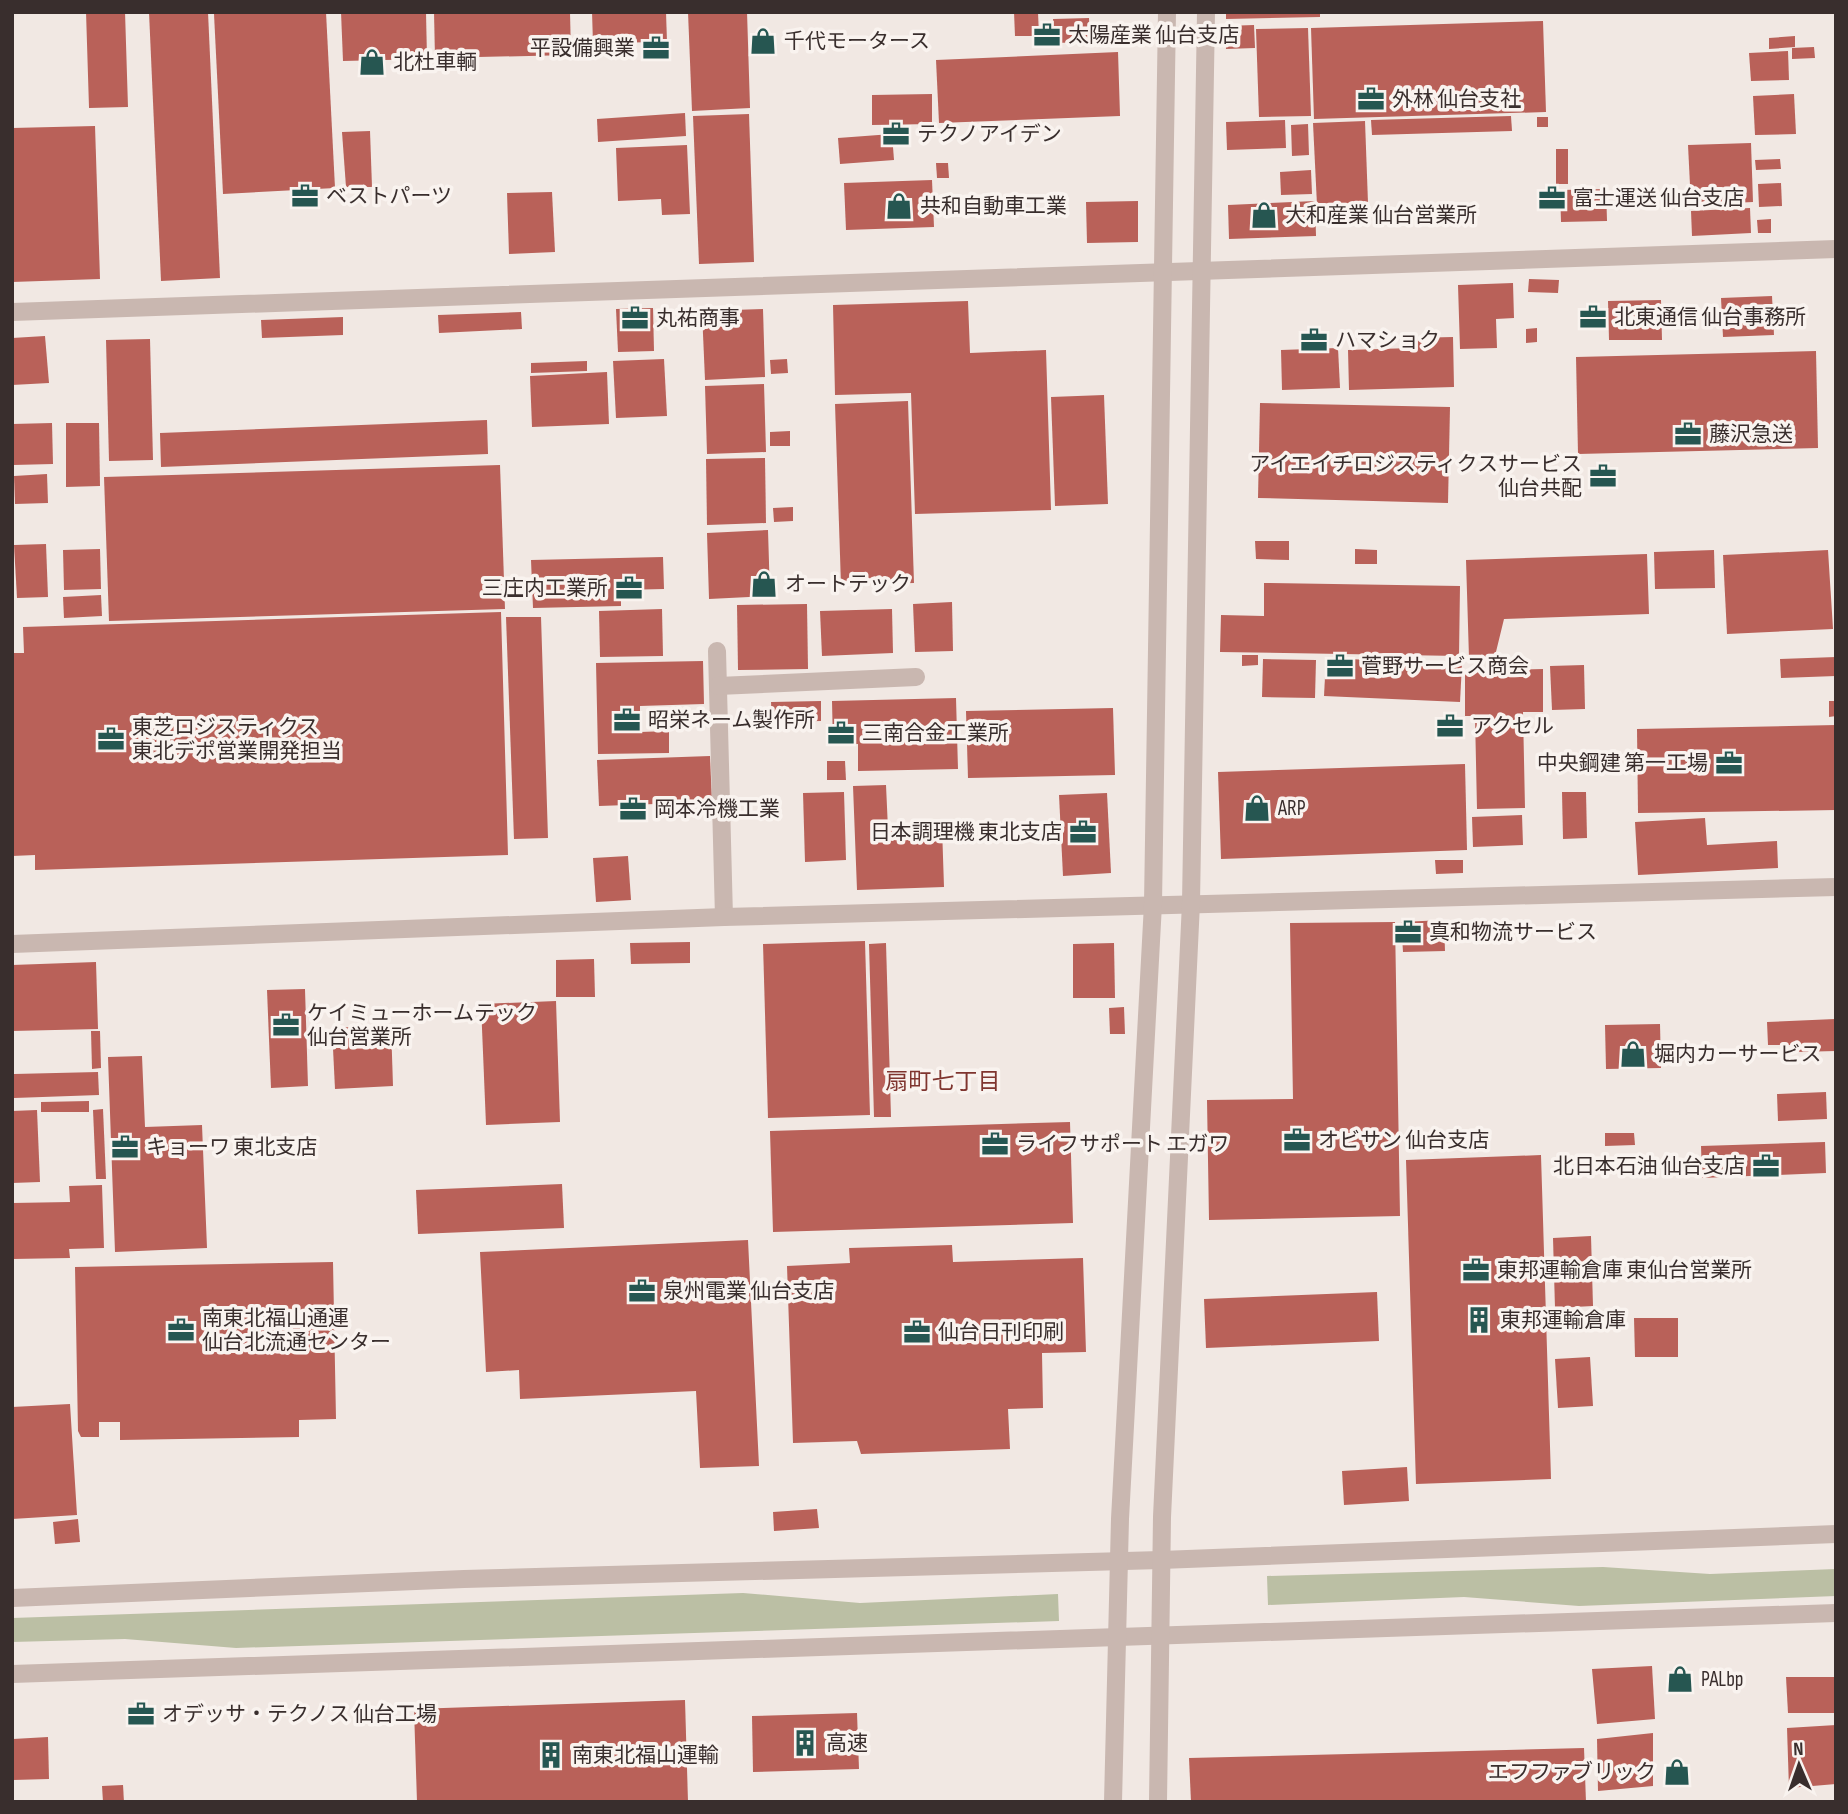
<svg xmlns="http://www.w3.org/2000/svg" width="1848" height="1814" viewBox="0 0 1848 1814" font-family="'Sofia Sans Condensed','Noto Sans JP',sans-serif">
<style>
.green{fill:#bbbfa4}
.building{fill:#b96159}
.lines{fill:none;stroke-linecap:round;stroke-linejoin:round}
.minor{stroke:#c9b7b0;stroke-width:18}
.labels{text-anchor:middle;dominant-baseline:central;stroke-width:7;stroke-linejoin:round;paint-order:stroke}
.poi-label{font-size:21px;fill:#392e2d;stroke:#f9f3ef;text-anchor:start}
.neighbourhood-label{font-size:23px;fill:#7f352f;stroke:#f9f3ef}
</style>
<rect width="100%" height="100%" fill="#f1e8e3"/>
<g class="green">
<path d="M 1603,1567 L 1710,1574 L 1836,1569 L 1836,1596 L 1579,1606 L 1464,1597 L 1268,1605 L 1267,1576 Z"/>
<path d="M 743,1593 L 860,1603 L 1058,1594 L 1059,1621 L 236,1648 L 125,1639 L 12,1642 L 12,1618 Z"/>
</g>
<g class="building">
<path d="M 86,12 L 125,12 L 128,107 L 89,108 Z"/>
<path d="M 149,12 L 208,12 L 220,278 L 161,281 Z"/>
<path d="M 245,12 L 326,12 L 335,188 L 223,194 L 214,14 Z"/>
<path d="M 341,12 L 426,12 L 427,59 L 343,61 Z"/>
<path d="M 434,12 L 570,12 L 571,55 L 435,58 Z"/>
<path d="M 592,12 L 666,12 L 667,42 L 593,43 Z"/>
<path d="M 688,12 L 747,12 L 750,108 L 692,111 Z"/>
<path d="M 1014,12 L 1038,12 L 1039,36 L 1015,36 Z"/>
<path d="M 1226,12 L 1320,12 L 1320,17 L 1226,19 Z"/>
<path d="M 1089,18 L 1090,42 L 1054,43 L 1053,19 Z"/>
<path d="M 1543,21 L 1546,112 L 1314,119 L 1311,28 Z"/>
<path d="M 1254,25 L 1255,48 L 1226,49 L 1225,26 Z"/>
<path d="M 1308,28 L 1311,116 L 1259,117 L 1256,29 Z"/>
<path d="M 1795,36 L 1795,47 L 1769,49 L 1769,38 Z"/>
<path d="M 1814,47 L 1815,58 L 1792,59 L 1792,48 Z"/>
<path d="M 1788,51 L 1789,80 L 1751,81 L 1749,53 Z"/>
<path d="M 1118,52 L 1120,116 L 939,123 L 936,60 Z"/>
<path d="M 932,94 L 932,124 L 872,125 L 872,95 Z"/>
<path d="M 1794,94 L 1796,134 L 1755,135 L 1753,96 Z"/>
<path d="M 685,113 L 686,136 L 598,142 L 597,119 Z"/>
<path d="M 749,114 L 754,262 L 699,264 L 693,116 Z"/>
<path d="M 1511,116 L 1512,131 L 1372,135 L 1371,120 Z"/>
<rect x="1537" y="117" width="11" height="10"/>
<path d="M 1285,120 L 1286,148 L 1227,150 L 1226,122 Z"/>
<path d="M 1365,121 L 1368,203 L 1317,205 L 1313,123 Z"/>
<path d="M 1308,124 L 1309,155 L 1292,156 L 1291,125 Z"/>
<path d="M 95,126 L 100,279 L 12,282 L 12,128 Z"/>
<path d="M 370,131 L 372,187 L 346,187 L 342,132 Z"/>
<path d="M 892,134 L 894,160 L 840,164 L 838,138 Z"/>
<path d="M 1751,143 L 1753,202 L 1691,205 L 1688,145 Z"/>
<path d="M 687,145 L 690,214 L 662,215 L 661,199 L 618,201 L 616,148 Z"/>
<rect x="1556" y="149" width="12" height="35"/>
<path d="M 1780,159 L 1781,169 L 1756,170 L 1755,160 Z"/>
<path d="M 936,163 L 948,163 L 949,178 L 937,178 Z"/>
<path d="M 1311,170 L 1312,194 L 1281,195 L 1280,172 Z"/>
<path d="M 932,180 L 934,227 L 846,230 L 844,183 Z"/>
<path d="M 1781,183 L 1782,206 L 1759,207 L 1758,184 Z"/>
<path d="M 1606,189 L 1607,221 L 1561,222 L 1560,190 Z"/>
<path d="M 552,192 L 555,252 L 509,254 L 507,193 Z"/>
<path d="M 1138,201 L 1138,242 L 1087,243 L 1086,202 Z"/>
<path d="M 1315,201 L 1316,236 L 1229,239 L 1228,205 Z"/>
<path d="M 1750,208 L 1751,233 L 1692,236 L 1691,211 Z"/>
<path d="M 1771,219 L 1771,233 L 1758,233 L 1757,220 Z"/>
<path d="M 1529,279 L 1559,280 L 1558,293 L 1528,292 Z"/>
<path d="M 1513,283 L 1514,318 L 1496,319 L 1497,348 L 1460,349 L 1458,285 Z"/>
<path d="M 1772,296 L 1774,335 L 1723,337 L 1721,298 Z"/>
<path d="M 1661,300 L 1662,340 L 1609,340 L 1608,301 Z"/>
<path d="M 968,301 L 970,353 L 1046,350 L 1051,510 L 915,514 L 911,393 L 835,395 L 833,305 Z"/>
<path d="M 653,308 L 654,351 L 618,352 L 616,309 Z"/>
<path d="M 763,309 L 765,377 L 705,380 L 702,311 Z"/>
<path d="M 521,312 L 522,329 L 439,333 L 438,315 Z"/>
<path d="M 343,317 L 343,335 L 262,338 L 261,320 Z"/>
<path d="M 1537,328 L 1537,342 L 1526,343 L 1526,329 Z"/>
<path d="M 45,336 L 49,383 L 12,385 L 12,338 Z"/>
<path d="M 1453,337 L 1454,387 L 1349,390 L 1348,350 L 1412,348 L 1412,338 Z"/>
<path d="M 150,339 L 153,460 L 109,461 L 106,340 Z"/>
<path d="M 1338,348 L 1340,388 L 1282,390 L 1281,350 Z"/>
<path d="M 1816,351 L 1818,448 L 1578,454 L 1576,357 Z"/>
<path d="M 664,359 L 667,416 L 616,418 L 613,361 Z"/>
<path d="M 787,359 L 788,373 L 771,374 L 770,360 Z"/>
<path d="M 587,361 L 587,371 L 531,373 L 531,363 Z"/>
<path d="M 607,372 L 609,424 L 532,427 L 530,376 Z"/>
<path d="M 764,384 L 766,452 L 707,454 L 705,386 Z"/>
<path d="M 1104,395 L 1108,504 L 1055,506 L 1051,397 Z"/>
<path d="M 908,401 L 914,583 L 841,585 L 835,404 Z"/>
<path d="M 1260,403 L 1450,407 L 1448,503 L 1258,498 Z"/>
<path d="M 487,420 L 488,454 L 161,467 L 160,433 Z"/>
<path d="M 52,423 L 53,464 L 13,465 L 12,424 Z"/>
<path d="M 66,423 L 99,423 L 100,486 L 66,487 Z"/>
<path d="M 790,431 L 790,446 L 770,446 L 770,432 Z"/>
<path d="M 765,458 L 766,523 L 707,525 L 706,459 Z"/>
<path d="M 500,465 L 505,609 L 109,621 L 104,477 Z"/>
<path d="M 47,474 L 48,503 L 15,504 L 14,476 Z"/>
<path d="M 793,507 L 793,521 L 774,522 L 773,508 Z"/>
<path d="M 768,530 L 770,596 L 709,599 L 707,533 Z"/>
<path d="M 1255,541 L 1289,541 L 1289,560 L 1256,559 Z"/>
<path d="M 46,544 L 48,597 L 17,598 L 14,545 Z"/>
<path d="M 100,549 L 101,589 L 64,590 L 63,550 Z"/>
<path d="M 1355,549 L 1377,550 L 1377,564 L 1355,564 Z"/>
<path d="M 1714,550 L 1715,588 L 1655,589 L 1654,552 Z"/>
<path d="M 1828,550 L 1833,629 L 1727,634 L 1723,555 Z"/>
<path d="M 1647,554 L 1649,614 L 1504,619 L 1494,660 L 1469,658 L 1466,560 Z"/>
<path d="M 663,557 L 664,589 L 621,590 L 621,606 L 533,608 L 531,560 Z"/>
<path d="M 1264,583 L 1460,586 L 1459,656 L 1220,652 L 1221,615 L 1264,616 Z"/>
<path d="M 101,595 L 102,616 L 64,618 L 63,597 Z"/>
<path d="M 952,602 L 953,651 L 915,652 L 913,604 Z"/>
<path d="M 807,604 L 808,669 L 738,670 L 737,605 Z"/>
<path d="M 662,609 L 663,656 L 600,657 L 599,611 Z"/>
<path d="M 892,609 L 893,653 L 822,656 L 820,611 Z"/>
<path d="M 501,612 L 508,855 L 35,870 L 35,855 L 12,856 L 12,653 L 24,653 L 23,627 Z"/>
<path d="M 506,617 L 541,617 L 548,838 L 514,839 Z"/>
<path d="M 1242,655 L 1258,655 L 1258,665 L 1242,666 Z"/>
<path d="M 1836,657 L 1836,676 L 1781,678 L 1780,659 Z"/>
<path d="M 1326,658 L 1462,664 L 1460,702 L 1324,696 Z"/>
<path d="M 1263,659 L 1316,660 L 1315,698 L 1262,697 Z"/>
<path d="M 703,661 L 704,704 L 640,706 L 640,732 L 669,731 L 669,753 L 598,754 L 596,663 Z"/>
<path d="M 1584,665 L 1585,709 L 1552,710 L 1550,666 Z"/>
<path d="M 1543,669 L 1543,712 L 1523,712 L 1525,808 L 1477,809 L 1475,716 L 1465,716 L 1465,671 Z"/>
<path d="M 956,698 L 958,769 L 858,771 L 858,744 L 833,745 L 832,701 Z"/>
<path d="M 821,701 L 821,721 L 772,722 L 771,702 Z"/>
<path d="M 1829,701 L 1836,701 L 1836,716 L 1829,717 Z"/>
<path d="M 1113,708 L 1115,775 L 968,778 L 966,711 Z"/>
<path d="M 1836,725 L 1836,810 L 1638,813 L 1637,729 Z"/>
<path d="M 710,756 L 712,802 L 599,806 L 597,760 Z"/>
<path d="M 827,761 L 845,761 L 846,780 L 827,780 Z"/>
<path d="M 1465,764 L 1467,850 L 1221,859 L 1218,772 Z"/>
<path d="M 886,785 L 888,829 L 942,827 L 944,887 L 857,890 L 853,786 Z"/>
<path d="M 844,792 L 846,860 L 805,862 L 803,793 Z"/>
<path d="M 1562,792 L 1586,792 L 1587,838 L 1563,839 Z"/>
<path d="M 1107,793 L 1111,873 L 1063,876 L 1059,795 Z"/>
<path d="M 1522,815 L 1523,845 L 1473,847 L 1472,817 Z"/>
<path d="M 1705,818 L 1707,845 L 1777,841 L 1778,868 L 1638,875 L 1635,822 Z"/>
<path d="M 628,856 L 631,900 L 596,902 L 593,858 Z"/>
<path d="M 1435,860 L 1463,860 L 1463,873 L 1436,874 Z"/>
<path d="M 1444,920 L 1445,951 L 1403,952 L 1401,922 Z"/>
<path d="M 1395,922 L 1400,1216 L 1209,1220 L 1207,1100 L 1293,1099 L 1290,923 Z"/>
<path d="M 865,941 L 870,1115 L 768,1118 L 763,944 Z"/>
<path d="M 690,942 L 690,963 L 631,964 L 630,943 Z"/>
<path d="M 886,943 L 891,1117 L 874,1117 L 869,944 Z"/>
<path d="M 1114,943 L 1115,998 L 1073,998 L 1073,944 Z"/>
<path d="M 594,959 L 595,997 L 556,997 L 556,960 Z"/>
<path d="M 96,962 L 98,1029 L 12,1031 L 12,965 Z"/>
<path d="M 305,989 L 308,1086 L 271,1088 L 267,990 Z"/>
<path d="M 556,1001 L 560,1122 L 486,1125 L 481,1004 Z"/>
<path d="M 1124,1007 L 1125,1034 L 1110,1034 L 1109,1008 Z"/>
<path d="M 1835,1019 L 1836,1051 L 1796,1052 L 1796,1045 L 1768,1045 L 1767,1022 Z"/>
<path d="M 1660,1024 L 1661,1068 L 1606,1069 L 1605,1025 Z"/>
<path d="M 391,1025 L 393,1086 L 335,1089 L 332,1028 Z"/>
<path d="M 91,1031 L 100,1031 L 101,1068 L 92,1069 Z"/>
<path d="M 142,1056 L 145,1127 L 202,1125 L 207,1248 L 115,1252 L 108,1057 Z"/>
<path d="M 98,1072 L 99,1095 L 14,1098 L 14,1074 Z"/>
<path d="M 1826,1092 L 1827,1119 L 1778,1121 L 1777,1094 Z"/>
<path d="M 89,1101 L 89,1112 L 41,1112 L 41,1102 Z"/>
<path d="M 103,1109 L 106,1179 L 96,1179 L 93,1110 Z"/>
<path d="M 37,1110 L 40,1182 L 12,1183 L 12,1111 Z"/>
<path d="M 1070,1122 L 1073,1223 L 773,1232 L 770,1131 Z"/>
<path d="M 1605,1133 L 1634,1133 L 1635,1145 L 1605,1146 Z"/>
<path d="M 1825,1142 L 1826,1173 L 1702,1178 L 1701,1146 Z"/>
<path d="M 1541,1155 L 1551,1479 L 1416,1484 L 1406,1160 Z"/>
<path d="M 562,1184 L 564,1228 L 418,1234 L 416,1190 Z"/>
<path d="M 102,1185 L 104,1248 L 69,1249 L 70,1258 L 12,1259 L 12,1203 L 70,1202 L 69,1186 Z"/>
<path d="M 1591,1236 L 1593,1306 L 1555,1308 L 1553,1238 Z"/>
<path d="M 748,1240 L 759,1466 L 700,1468 L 696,1391 L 520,1399 L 519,1370 L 486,1372 L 480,1252 Z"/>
<path d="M 952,1245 L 953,1262 L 1083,1258 L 1086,1352 L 1042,1353 L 1043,1408 L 1008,1409 L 1010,1449 L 861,1454 L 857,1441 L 793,1443 L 787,1266 L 850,1263 L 849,1248 Z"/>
<path d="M 333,1262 L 336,1419 L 299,1420 L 299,1437 L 120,1440 L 120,1422 L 99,1422 L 99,1437 L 81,1437 L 78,1431 L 75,1267 Z"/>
<path d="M 1377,1292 L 1379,1341 L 1206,1348 L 1204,1299 Z"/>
<path d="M 1634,1318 L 1678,1318 L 1678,1357 L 1635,1357 Z"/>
<path d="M 1590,1357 L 1593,1406 L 1558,1408 L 1555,1359 Z"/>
<path d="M 70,1404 L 77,1515 L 12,1519 L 12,1407 Z"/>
<path d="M 1407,1467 L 1409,1501 L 1344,1505 L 1342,1471 Z"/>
<path d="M 817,1509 L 819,1528 L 774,1531 L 773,1512 Z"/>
<path d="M 78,1519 L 80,1542 L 55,1544 L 53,1522 Z"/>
<path d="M 1652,1666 L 1655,1719 L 1597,1724 L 1592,1669 Z"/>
<path d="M 1786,1677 L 1836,1677 L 1836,1713 L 1788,1713 Z"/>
<path d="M 685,1700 L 688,1802 L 417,1802 L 414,1709 Z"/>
<path d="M 857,1713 L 859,1769 L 753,1772 L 752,1716 Z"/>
<path d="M 1836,1725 L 1836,1784 L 1789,1788 L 1787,1728 Z"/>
<path d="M 1653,1733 L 1653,1786 L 1598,1791 L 1597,1739 Z"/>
<path d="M 48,1737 L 49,1779 L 13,1780 L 13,1739 Z"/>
<path d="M 1584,1748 L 1586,1802 L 1191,1802 L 1189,1758 Z"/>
<path d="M 123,1785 L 124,1802 L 103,1802 L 102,1786 Z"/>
</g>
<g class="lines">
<g class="minor">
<path d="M 12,312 L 1836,249"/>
<path d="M 717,651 L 724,917"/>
<path d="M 718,686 L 916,677"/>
<path d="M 12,944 L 724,917 L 1836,887"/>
<path d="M 12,1598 L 464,1579 L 1161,1560 L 1836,1534"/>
<path d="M 12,1674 L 1836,1613"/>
<path d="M 1113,1802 L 1120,1519 L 1153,904 L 1167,12"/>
<path d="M 1158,1802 L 1162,1517 L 1191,903 L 1206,12"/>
</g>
</g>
<defs>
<symbol id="office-bare" viewBox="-9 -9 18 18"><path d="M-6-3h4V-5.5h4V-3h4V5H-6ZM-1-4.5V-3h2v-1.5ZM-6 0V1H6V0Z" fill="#265651" stroke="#f9f3ef" stroke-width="2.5" paint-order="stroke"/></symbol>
<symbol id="shop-bare" viewBox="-9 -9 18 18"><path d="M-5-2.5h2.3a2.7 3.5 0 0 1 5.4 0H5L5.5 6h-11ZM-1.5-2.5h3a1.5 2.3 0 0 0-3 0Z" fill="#265651" stroke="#f9f3ef" stroke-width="2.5" paint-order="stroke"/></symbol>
<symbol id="building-bare" viewBox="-9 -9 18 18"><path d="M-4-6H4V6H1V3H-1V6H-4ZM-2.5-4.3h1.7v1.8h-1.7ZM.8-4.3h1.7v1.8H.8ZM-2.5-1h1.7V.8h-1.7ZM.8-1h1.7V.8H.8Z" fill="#265651" stroke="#f9f3ef" stroke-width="2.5" paint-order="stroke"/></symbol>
</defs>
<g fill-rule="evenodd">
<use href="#office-bare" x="1028" y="16" width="38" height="38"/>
<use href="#shop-bare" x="744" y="22" width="38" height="38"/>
<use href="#office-bare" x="637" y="29" width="38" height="38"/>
<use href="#shop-bare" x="353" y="43" width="38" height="38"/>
<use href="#office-bare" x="1352" y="80" width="38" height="38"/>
<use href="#office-bare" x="877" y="115" width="38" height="38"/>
<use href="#office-bare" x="286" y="177" width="38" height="38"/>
<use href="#office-bare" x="1533" y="179" width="38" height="38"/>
<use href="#shop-bare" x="880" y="187" width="38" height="38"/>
<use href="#shop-bare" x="1245" y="196" width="38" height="38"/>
<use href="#office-bare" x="1574" y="298" width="38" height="38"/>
<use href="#office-bare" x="616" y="299" width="38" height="38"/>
<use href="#office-bare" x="1295" y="321" width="38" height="38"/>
<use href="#office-bare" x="1669" y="415" width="38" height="38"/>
<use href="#office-bare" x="1584" y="457" width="38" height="38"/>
<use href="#shop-bare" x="745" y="565" width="38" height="38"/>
<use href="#office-bare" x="610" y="569" width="38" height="38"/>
<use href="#office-bare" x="1321" y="647" width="38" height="38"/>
<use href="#office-bare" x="608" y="701" width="38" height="38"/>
<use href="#office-bare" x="1431" y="707" width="38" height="38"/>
<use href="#office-bare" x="822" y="714" width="38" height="38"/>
<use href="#office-bare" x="92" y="720" width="38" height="38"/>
<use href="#office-bare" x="1710" y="744" width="38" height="38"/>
<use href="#shop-bare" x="1238" y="789" width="38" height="38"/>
<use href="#office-bare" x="614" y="790" width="38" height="38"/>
<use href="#office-bare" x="1064" y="813" width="38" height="38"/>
<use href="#office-bare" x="1389" y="913" width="38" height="38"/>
<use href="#office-bare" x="267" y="1006" width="38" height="38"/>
<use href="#shop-bare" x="1614" y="1035" width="38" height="38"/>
<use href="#office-bare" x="1278" y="1121" width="38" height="38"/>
<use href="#office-bare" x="976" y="1125" width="38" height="38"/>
<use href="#office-bare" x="106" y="1128" width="38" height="38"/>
<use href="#office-bare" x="1747" y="1147" width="38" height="38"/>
<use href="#office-bare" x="1457" y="1251" width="38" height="38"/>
<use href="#office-bare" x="623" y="1272" width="38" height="38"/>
<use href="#building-bare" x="1460" y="1301" width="38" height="38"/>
<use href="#office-bare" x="162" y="1311" width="38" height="38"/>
<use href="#office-bare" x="898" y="1313" width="38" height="38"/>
<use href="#shop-bare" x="1661" y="1660" width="38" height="38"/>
<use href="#office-bare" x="122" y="1695" width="38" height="38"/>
<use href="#building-bare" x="786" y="1724" width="38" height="38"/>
<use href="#building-bare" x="532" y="1736" width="38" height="38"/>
<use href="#shop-bare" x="1658" y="1753" width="38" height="38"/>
</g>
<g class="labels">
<g class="poi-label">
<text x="1068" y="35">太陽産業 仙台支店</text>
<text x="784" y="41">千代モータース</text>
<text x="635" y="48" text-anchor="end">平設備興業</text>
<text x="393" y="62">北杜車輌</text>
<text x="1392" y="99">外林 仙台支社</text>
<text x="917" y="134">テクノアイデン</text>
<text x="326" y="196">ベストパーツ</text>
<text x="1573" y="198">富士運送 仙台支店</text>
<text x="920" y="206">共和自動車工業</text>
<text x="1285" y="215">大和産業 仙台営業所</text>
<text x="1614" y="317">北東通信 仙台事務所</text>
<text x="656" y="318">丸祐商事</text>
<text x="1335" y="340">ハマショク</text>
<text x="1709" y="434">藤沢急送</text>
<text x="1582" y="464" text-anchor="end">アイエイチロジスティクスサービス<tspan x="1582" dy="24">仙台共配</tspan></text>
<text x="785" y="584">オートテック</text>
<text x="608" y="588" text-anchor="end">三庄内工業所</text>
<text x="1361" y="666">菅野サービス商会</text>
<text x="648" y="720">昭栄ネーム製作所</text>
<text x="1471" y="726">アクセル</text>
<text x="132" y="727">東芝ロジスティクス<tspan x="132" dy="24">東北デポ営業開発担当</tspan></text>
<text x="862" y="733">三南合金工業所</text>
<text x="1708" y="763" text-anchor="end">中央鋼建 第一工場</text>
<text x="1278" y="808">ARP</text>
<text x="654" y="809">岡本冷機工業</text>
<text x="1062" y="832" text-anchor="end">日本調理機 東北支店</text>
<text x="1429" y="932">真和物流サービス</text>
<text x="307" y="1013">ケイミューホームテック<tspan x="307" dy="24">仙台営業所</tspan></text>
<text x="1654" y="1054">堀内カーサービス</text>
<text x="1318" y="1140">オビサン 仙台支店</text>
<text x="1016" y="1144">ライフサポート エガワ</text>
<text x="146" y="1147">キョーワ 東北支店</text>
<text x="1745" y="1166" text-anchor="end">北日本石油 仙台支店</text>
<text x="1497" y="1270">東邦運輸倉庫 東仙台営業所</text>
<text x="663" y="1291">泉州電業 仙台支店</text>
<text x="202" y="1318">南東北福山通運<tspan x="202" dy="24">仙台北流通センター</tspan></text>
<text x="1500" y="1320">東邦運輸倉庫</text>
<text x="938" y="1332">仙台日刊印刷</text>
<text x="1701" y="1679">PALbp</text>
<text x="162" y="1714">オデッサ・テクノス 仙台工場</text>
<text x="826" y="1743">高速</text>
<text x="572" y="1755">南東北福山運輸</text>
<text x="1656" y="1772" text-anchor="end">エフファブリック</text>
</g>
<g class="neighbourhood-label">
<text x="943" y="1082">扇町七丁目</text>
</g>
</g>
<rect width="1848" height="1814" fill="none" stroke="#392e2d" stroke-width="28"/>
<g transform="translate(1799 1765) rotate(358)" stroke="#f9f3ef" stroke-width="5" paint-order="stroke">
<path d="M0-5L12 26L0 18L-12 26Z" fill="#392e2d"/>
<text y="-10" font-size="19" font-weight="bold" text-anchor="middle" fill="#392e2d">N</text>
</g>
</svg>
